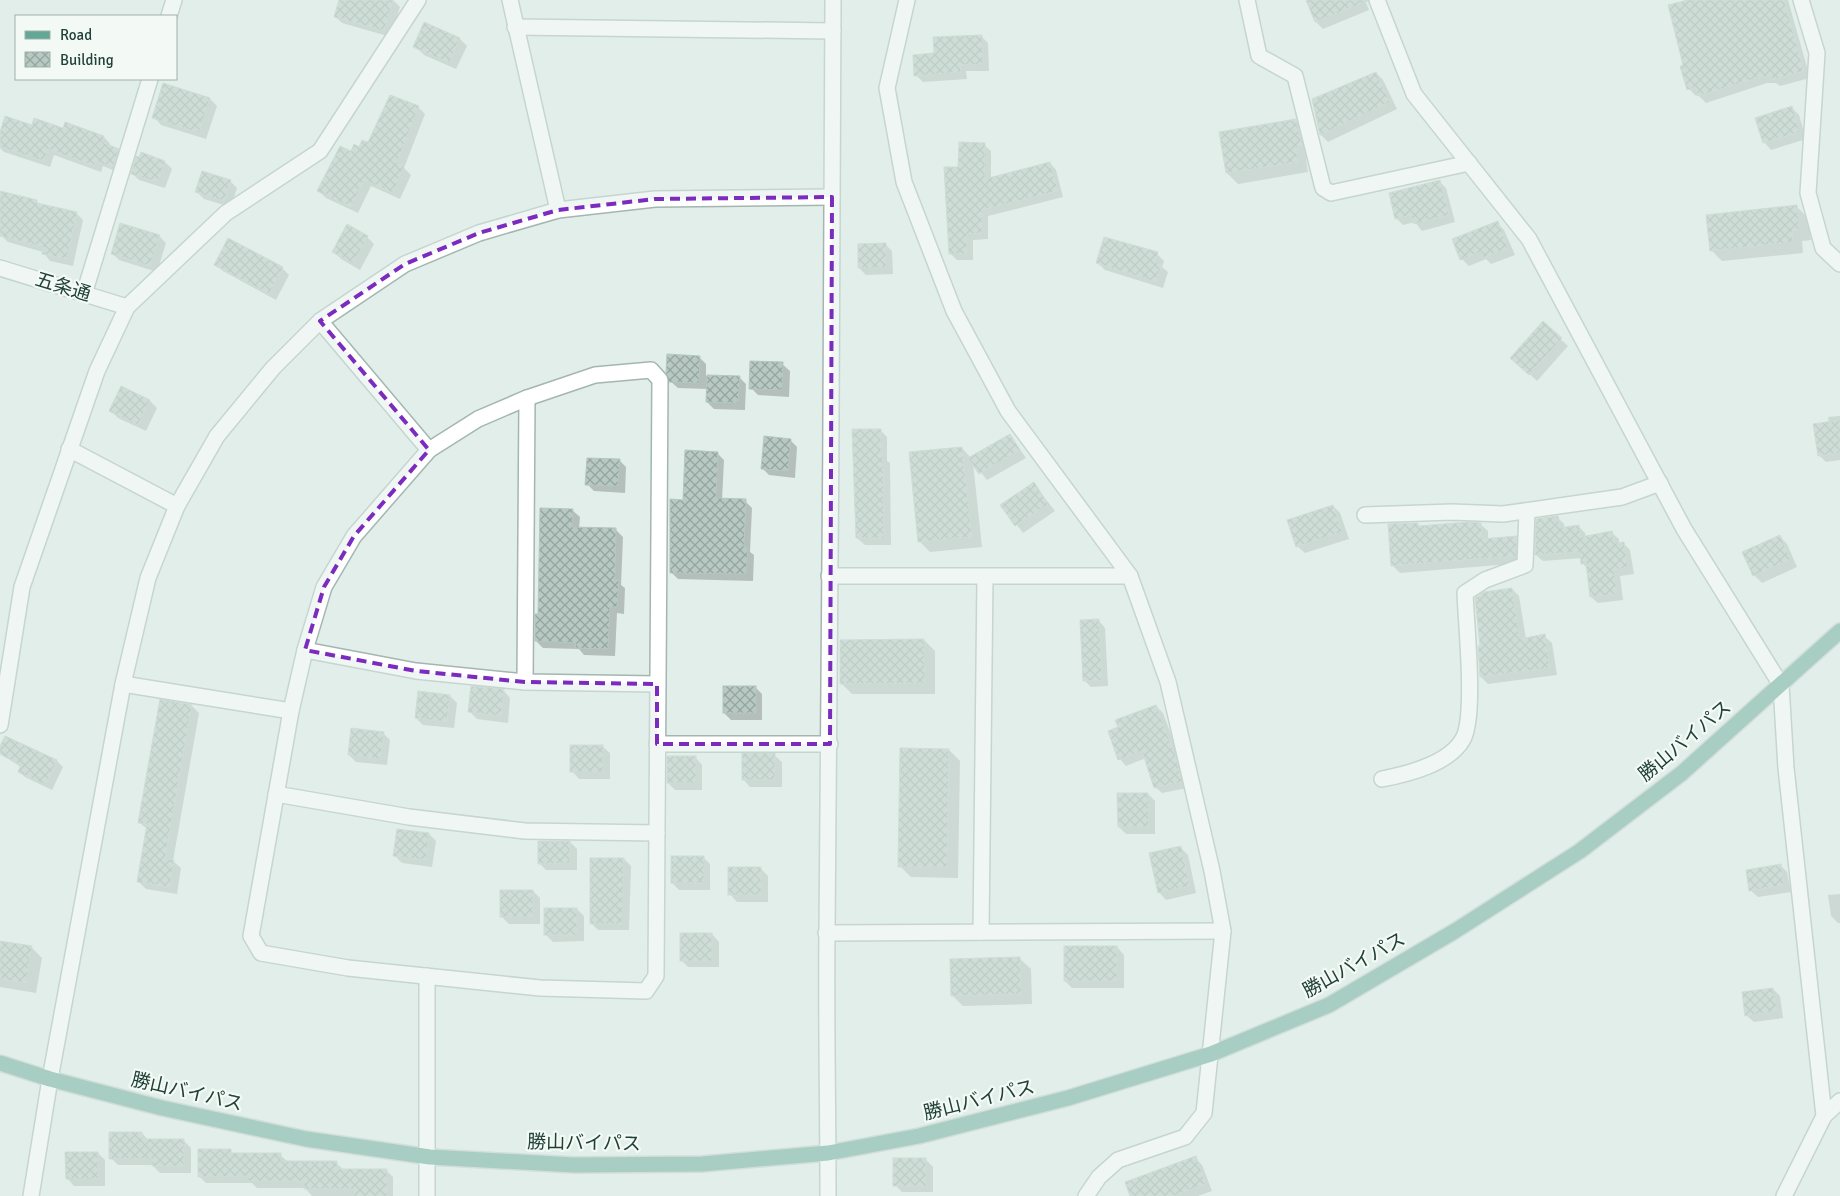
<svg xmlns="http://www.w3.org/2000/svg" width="1840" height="1196" viewBox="0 0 1840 1196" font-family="Signika,'Noto Sans JP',sans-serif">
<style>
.shadow{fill:#0003}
.building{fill:url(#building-cross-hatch);stroke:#b4c8c0}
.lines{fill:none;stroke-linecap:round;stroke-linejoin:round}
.minor-casing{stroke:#a4b6b0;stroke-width:18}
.major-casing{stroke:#c1cac7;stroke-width:18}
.minor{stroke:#fff;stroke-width:15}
.major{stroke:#63a797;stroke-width:15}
.marked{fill:none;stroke:#7b2cbf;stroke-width:4;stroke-dasharray:10 6;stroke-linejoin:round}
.labels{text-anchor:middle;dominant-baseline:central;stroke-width:4.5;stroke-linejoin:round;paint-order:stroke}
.street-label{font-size:19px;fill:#204038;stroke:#f3faf6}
</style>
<defs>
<pattern id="building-cross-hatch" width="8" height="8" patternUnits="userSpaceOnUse" patternTransform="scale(1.25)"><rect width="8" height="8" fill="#b7c9c2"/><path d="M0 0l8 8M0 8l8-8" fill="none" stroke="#94a59f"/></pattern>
</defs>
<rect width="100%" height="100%" fill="#e2eee9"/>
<g class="shadow">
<path d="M 340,0 L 393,0 L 400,7 L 391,37 L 342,23 L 335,16 Z"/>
<path d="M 1307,0 L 1365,0 L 1369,10 L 1323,29 L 1316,22 Z"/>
<path d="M 1695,0 L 1788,0 L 1810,78 L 1780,86 L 1776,83 L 1767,83 L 1706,103 L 1698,95 L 1696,96 L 1689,89 L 1684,66 Z"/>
<path d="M 981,36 L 988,43 L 989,71 L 966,71 L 967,79 L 923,82 L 916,75 L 935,54 Z"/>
<path d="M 460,39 L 467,46 L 456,69 L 424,55 L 417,48 Z"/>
<path d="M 1376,73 L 1383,80 L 1397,109 L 1328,142 L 1321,135 L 1313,100 Z"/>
<path d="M 210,99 L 217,106 L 206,139 L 161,125 L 154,117 Z"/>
<path d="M 418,107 L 425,114 L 404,168 L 411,175 L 400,199 L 371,186 L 358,213 L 326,198 L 319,191 L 352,152 L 368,144 Z"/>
<path d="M 1792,108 L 1799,115 L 1806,139 L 1771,150 L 1764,142 Z"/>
<path d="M 1296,121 L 1307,132 L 1313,156 L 1306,159 L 1308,172 L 1238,184 L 1227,173 Z"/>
<path d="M 66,124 L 104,137 L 110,144 L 110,146 L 118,150 L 125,156 L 120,173 L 103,166 L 101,172 L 54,155 L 50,167 L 4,152 L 0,148 L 0,136 L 64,129 Z"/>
<path d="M 984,145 L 991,151 L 991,178 L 1050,163 L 1056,170 L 1063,197 L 988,216 L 988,239 L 973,240 L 973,260 L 957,260 L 951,254 L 959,168 Z"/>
<path d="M 165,162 L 172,169 L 165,188 L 139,180 L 132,173 Z"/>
<path d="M 230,181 L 237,188 L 231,207 L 204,199 L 197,192 Z"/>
<path d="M 1439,181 L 1446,188 L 1455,222 L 1422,231 L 1415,222 L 1403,225 L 1396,218 Z"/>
<path d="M 0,192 L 37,202 L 40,205 L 76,213 L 83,220 L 73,266 L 50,261 L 43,252 L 8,242 L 1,235 Z"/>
<path d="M 1797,207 L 1808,218 L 1811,240 L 1802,241 L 1803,253 L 1722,261 L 1711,250 Z"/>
<path d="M 1497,223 L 1504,230 L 1515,255 L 1491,264 L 1486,259 L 1469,266 L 1462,259 Z"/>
<path d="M 159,236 L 166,243 L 157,272 L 119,260 L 112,253 Z"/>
<path d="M 367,237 L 374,244 L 360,270 L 341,259 L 334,252 Z"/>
<path d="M 885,244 L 892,251 L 893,274 L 866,275 L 859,268 Z"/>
<path d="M 1157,254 L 1164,261 L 1162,267 L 1168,272 L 1163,288 L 1105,270 L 1098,263 Z"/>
<path d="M 216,264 L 282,268 L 289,275 L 276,300 L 223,271 Z"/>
<path d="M 1543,323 L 1568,346 L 1537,381 L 1519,364 Z"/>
<path d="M 699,357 L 706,364 L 706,376 L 739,377 L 746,384 L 745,410 L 714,409 L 707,402 L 708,389 L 678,388 L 670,381 Z"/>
<path d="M 782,364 L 790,371 L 789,397 L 758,395 L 751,388 Z"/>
<path d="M 121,388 L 150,401 L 157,408 L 146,431 L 118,418 L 111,411 Z"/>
<path d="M 1840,416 L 1840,460 L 1826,462 L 1819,455 L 1829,423 L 1828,417 Z"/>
<path d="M 880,430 L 887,437 L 887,461 L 890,463 L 891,545 L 865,545 L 857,538 Z"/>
<path d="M 1010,435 L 1026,458 L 987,480 L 973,463 L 982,547 L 930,552 L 920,542 L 962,448 L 971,458 Z"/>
<path d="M 790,440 L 797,447 L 795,478 L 769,475 L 762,468 Z"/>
<path d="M 717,453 L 724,460 L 722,500 L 745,501 L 752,508 L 750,552 L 754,555 L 753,581 L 678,579 L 671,572 L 684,501 Z"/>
<path d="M 619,460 L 626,467 L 625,493 L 594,491 L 587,484 Z"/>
<path d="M 1034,484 L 1055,511 L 1023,533 L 1002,505 Z"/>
<path d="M 1333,506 L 1340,513 L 1349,539 L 1305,553 L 1297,546 Z"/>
<path d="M 572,510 L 580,517 L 579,528 L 616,530 L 623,537 L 621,585 L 625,588 L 624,614 L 617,613 L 615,656 L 584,655 L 579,649 L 543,648 L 536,641 L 539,615 Z"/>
<path d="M 1557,517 L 1564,524 L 1565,529 L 1578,526 L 1585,533 L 1586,538 L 1612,533 L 1619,539 L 1619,544 L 1623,543 L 1630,550 L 1634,574 L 1620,576 L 1623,600 L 1598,603 L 1591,597 L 1588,569 L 1582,563 L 1582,558 L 1543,561 L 1536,555 Z"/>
<path d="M 1417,524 L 1421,527 L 1480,524 L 1488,531 L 1488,540 L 1516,537 L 1523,544 L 1523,563 L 1400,573 L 1393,566 Z"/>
<path d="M 1780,537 L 1787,544 L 1797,567 L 1762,583 L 1754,575 L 1744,552 Z"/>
<path d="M 1512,589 L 1519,596 L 1526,639 L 1544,636 L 1552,643 L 1557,675 L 1488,684 L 1481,677 L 1479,647 L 1481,647 Z"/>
<path d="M 1098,620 L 1105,628 L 1108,686 L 1091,687 L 1084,680 Z"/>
<path d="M 924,640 L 935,651 L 935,694 L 852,694 L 841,683 Z"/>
<path d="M 755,687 L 762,694 L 762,720 L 731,720 L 724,713 Z"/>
<path d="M 503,690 L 510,698 L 508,723 L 477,719 L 470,712 Z"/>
<path d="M 450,696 L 457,703 L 454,728 L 423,725 L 416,718 Z"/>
<path d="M 192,706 L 199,713 L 173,861 L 181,868 L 177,894 L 146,889 L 139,882 L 147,829 L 139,822 Z"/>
<path d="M 1156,706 L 1163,713 L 1182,764 L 1187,788 L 1162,793 L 1155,787 L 1146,758 L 1126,766 L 1120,759 Z"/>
<path d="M 383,733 L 390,740 L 387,765 L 356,762 L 349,755 Z"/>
<path d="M 6,738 L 57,761 L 63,767 L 52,790 L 25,777 L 19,771 L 21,767 L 0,754 Z"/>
<path d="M 602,746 L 610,753 L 610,779 L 579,779 L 572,771 Z"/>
<path d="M 949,750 L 960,761 L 958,878 L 911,877 L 900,866 Z"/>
<path d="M 774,755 L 782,762 L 782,787 L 750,787 L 743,779 Z"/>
<path d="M 695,757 L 702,765 L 702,790 L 675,790 L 668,783 Z"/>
<path d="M 1148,794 L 1155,801 L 1155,834 L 1126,834 L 1119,827 Z"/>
<path d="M 429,834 L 436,841 L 432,867 L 402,863 L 395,856 Z"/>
<path d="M 570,842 L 577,849 L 577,870 L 546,870 L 539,863 Z"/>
<path d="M 1181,848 L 1188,855 L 1196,893 L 1166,900 L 1159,892 Z"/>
<path d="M 703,857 L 710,864 L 710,890 L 679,890 L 672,883 Z"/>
<path d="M 624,859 L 631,866 L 629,930 L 598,930 L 591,923 Z"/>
<path d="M 1780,865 L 1787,872 L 1791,892 L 1758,897 L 1750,890 Z"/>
<path d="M 761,869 L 768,876 L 768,902 L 737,902 L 730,894 Z"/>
<path d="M 533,891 L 540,898 L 540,924 L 509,924 L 502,917 Z"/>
<path d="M 1840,894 L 1840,923 L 1838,923 L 1831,916 L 1828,895 Z"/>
<path d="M 577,909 L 584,916 L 584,941 L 553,942 L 546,935 Z"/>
<path d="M 712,934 L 719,942 L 719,967 L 688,967 L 681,960 Z"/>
<path d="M 0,942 L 31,947 L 42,958 L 36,993 L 0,987 Z"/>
<path d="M 1117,947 L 1124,955 L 1124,988 L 1072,988 L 1065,981 Z"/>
<path d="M 1020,959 L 1031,969 L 1032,1004 L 963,1006 L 952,995 Z"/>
<path d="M 1773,989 L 1780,996 L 1783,1018 L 1754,1022 L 1746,1015 Z"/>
<path d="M 142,1133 L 149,1141 L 184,1141 L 191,1148 L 191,1173 L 160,1173 L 152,1165 L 118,1165 L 111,1158 Z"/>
<path d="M 230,1150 L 234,1155 L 280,1155 L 288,1162 L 336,1163 L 344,1170 L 386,1170 L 393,1177 L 393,1196 L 312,1196 L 305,1188 L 257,1188 L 252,1183 L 206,1183 L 199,1176 Z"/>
<path d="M 98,1153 L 105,1160 L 105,1186 L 74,1186 L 67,1178 Z"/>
<path d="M 1195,1158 L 1202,1165 L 1212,1191 L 1198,1196 L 1132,1196 Z"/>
<path d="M 926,1160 L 933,1167 L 933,1192 L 902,1192 L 895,1185 Z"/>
</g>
<g class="building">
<path d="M 339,0 L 393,0 L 384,31 L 334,17 Z"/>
<path d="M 1306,0 L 1368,0 L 1368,1 L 1315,22 Z"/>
<path d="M 1688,0 L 1784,0 L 1804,71 L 1772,80 L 1771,76 L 1760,77 L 1698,96 L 1695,87 L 1687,90 L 1680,66 L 1683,65 L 1668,5 Z"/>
<path d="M 424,22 L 460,38 L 449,63 L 413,47 Z"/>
<path d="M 982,35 L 983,64 L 960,65 L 961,72 L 914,76 L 913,55 L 934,53 L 933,37 Z"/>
<path d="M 1376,72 L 1390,102 L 1320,135 L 1312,99 Z"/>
<path d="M 163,83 L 210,98 L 199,133 L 152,118 Z"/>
<path d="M 390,95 L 419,106 L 397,163 L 404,166 L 393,193 L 364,180 L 351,207 L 317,191 L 340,146 L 351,151 L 354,144 L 359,147 L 362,140 L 368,142 Z"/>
<path d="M 1792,106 L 1800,132 L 1763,143 L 1755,118 Z"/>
<path d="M 5,116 L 32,125 L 34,118 L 63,128 L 65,122 L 104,136 L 102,142 L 119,149 L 113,168 L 96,161 L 94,166 L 48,149 L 44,161 L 0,147 L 0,132 Z"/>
<path d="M 1296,119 L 1302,145 L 1296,148 L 1298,162 L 1226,173 L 1219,132 Z"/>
<path d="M 959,142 L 985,143 L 985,179 L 1050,162 L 1058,191 L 982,210 L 982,233 L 967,234 L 967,254 L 949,254 L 944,167 L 958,167 Z"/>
<path d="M 141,152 L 165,161 L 158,182 L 131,174 L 136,156 L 139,157 Z"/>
<path d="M 202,171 L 231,180 L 224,201 L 195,192 Z"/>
<path d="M 1440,180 L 1449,215 L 1414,224 L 1411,215 L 1395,219 L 1389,193 Z"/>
<path d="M 0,191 L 37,200 L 37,203 L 77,212 L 67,259 L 42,254 L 43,247 L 0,236 Z"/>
<path d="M 1797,205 L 1800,229 L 1792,231 L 1793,242 L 1710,251 L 1706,215 Z"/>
<path d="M 1498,221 L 1508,248 L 1483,258 L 1481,252 L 1460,260 L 1452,239 Z"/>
<path d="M 120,223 L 160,235 L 150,266 L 111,254 Z"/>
<path d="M 347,224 L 368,236 L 353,263 L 332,252 Z"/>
<path d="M 1104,237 L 1158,252 L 1155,262 L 1162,264 L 1156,282 L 1096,263 Z"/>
<path d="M 228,238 L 283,267 L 269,294 L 214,265 Z"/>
<path d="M 886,243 L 886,268 L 858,268 L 858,244 Z"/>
<path d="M 1543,321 L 1562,338 L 1529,375 L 1510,358 Z"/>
<path d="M 667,354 L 700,356 L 699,383 L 669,382 L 666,373 Z"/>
<path d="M 750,361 L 783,362 L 782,390 L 749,389 Z"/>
<path d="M 707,375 L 740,376 L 738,403 L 706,402 Z"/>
<path d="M 121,386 L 150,400 L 138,425 L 109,411 Z"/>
<path d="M 1840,420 L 1840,453 L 1818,456 L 1813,424 Z"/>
<path d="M 852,429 L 881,429 L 881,455 L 883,455 L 884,538 L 856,538 Z"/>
<path d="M 1010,434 L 1020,450 L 979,474 L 968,458 Z"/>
<path d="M 764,436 L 791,439 L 788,471 L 761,469 Z"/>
<path d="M 962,447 L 972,537 L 918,542 L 909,452 Z"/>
<path d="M 685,450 L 718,452 L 716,498 L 746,499 L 744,547 L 748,547 L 746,574 L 670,573 L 670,499 L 683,500 Z"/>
<path d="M 587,458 L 620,459 L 618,486 L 585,485 Z"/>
<path d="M 1034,482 L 1048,504 L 1015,526 L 1000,505 Z"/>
<path d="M 1333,505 L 1342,532 L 1296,547 L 1287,520 Z"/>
<path d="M 540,508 L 573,509 L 572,527 L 616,528 L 615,580 L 619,580 L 617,607 L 610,607 L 608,649 L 575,648 L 576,643 L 535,641 L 535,614 L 538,614 Z"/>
<path d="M 1558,516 L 1560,528 L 1579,525 L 1581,537 L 1612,531 L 1615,543 L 1624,542 L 1628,567 L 1614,570 L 1617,594 L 1590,597 L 1586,563 L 1581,564 L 1580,552 L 1535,555 L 1536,519 Z"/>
<path d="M 1469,522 L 1481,523 L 1482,539 L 1517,536 L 1516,556 L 1391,566 L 1388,524 L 1418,523 L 1418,526 Z"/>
<path d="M 1780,535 L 1791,559 L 1753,576 L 1742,552 Z"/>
<path d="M 1512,588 L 1520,639 L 1545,634 L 1550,668 L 1480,677 L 1478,646 L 1480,646 L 1475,598 L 1484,592 Z"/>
<path d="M 1099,619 L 1102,680 L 1083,681 L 1080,620 Z"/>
<path d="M 924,639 L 925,683 L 840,684 L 840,640 Z"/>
<path d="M 471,686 L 504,689 L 501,716 L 468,712 Z"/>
<rect x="723" y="686" width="33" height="27"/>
<path d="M 418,691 L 450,695 L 447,722 L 415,718 Z"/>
<path d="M 160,699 L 192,705 L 165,859 L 174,860 L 170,887 L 137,882 L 147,824 L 138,823 Z"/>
<path d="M 1156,705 L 1176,757 L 1182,782 L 1154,788 L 1142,751 L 1118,760 L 1108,731 L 1118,727 L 1115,720 Z"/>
<path d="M 351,728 L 384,732 L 380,759 L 348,755 Z"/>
<path d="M 5,736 L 57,760 L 46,785 L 18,772 L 21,765 L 0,754 L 0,746 Z"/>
<rect x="570" y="745" width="33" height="27"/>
<path d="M 900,748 L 949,749 L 947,867 L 898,867 Z"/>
<rect x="742" y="753" width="33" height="27"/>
<rect x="667" y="756" width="29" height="27"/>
<path d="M 1117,793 L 1148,793 L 1149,827 L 1118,827 Z"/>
<path d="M 397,829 L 429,833 L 426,860 L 393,856 Z"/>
<path d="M 538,841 L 570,841 L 570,863 L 538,864 Z"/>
<path d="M 1181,846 L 1190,886 L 1158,893 L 1149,853 Z"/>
<rect x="671" y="856" width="33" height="27"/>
<path d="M 590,858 L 624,858 L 622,924 L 590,924 Z"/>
<path d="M 1781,864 L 1784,885 L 1749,891 L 1746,870 Z"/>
<rect x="728" y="867" width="33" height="28"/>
<rect x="500" y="890" width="33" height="27"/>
<rect x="544" y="908" width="33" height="27"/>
<rect x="680" y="933" width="32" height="28"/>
<path d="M 0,941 L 32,946 L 26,983 L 0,979 Z"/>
<rect x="1064" y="946" width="53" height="35"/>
<path d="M 1020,957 L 1021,994 L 951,996 L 950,959 Z"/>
<path d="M 1773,988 L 1777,1011 L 1745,1016 L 1742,992 Z"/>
<path d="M 109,1132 L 142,1132 L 142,1139 L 184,1139 L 184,1166 L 152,1166 L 152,1159 L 109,1159 Z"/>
<path d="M 198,1149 L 231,1149 L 231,1153 L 281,1153 L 281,1161 L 337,1161 L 337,1169 L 387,1169 L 387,1196 L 354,1196 L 354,1189 L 304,1189 L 304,1181 L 248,1181 L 248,1176 L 198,1177 Z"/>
<path d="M 65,1152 L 98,1152 L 98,1179 L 66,1179 Z"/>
<path d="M 1196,1156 L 1206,1184 L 1173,1196 L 1130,1196 L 1125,1182 Z"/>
<rect x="893" y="1158" width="33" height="28"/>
</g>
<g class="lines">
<defs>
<g id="minor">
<path d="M 510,0 L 558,210"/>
<path d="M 907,0 L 887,88 L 904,182 L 954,311 L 1008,411 L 1130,576 L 1168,682 L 1212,871 L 1223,931 L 1204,1113 L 1185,1137 L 1118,1160 L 1099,1177 L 1086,1196"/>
<path d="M 1247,0 L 1259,56 L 1295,76 L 1323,188 L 1331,193 L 1469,163"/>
<path d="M 1377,0 L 1414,94 L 1529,239 L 1684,529 L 1781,685 L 1786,768 L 1824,1116 L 1784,1196"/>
<path d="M 1801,0 L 1817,53 L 1808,193 L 1823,248 L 1840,264"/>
<path d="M 169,16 L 174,0"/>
<path d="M 515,27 L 833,31"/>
<path d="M 0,268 L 127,307"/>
<path d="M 84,294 L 150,79"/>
<path d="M 320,321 L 429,450"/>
<path d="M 651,370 L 660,380 L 656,976 L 646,991 L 540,988 L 348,968 L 261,953 L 251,936 L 291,711 L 305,650 L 324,587 L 354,536 L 429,450 L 478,419 L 527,398 L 595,375 Z"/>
<path d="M 69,449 L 177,506"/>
<path d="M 1365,515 L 1452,512 L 1503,514 L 1622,497 L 1660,483"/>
<path d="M 829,576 L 1130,576"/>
<path d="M 305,650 L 416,671 L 525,682 L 657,684"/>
<path d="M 525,682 L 527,398"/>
<path d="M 123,684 L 291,711"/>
<path d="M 0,725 L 22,587 L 97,371 L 127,307 L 226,213 L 320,151 L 418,0"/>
<path d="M 657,744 L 830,744"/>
<path d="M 1382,779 C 1408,774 1449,764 1463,739 C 1476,716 1466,623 1465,593 L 1485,580 L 1525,565 L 1527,511"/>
<path d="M 276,794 L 409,817 L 525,831 L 657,833"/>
<path d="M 981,932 L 985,577"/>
<path d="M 826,933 L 1223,931"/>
<path d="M 1824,1116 L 1840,1101"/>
<path d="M 31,1196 L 50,1079 L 123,684 L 148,578 L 177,506 L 217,436 L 273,368 L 320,321 L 405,264 L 479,233 L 558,210 L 655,199 L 832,197"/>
<path d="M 427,1196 L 427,976"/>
<path d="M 828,1196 C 828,1108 826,1020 827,932 C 829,621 833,311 833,0"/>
</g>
<path id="major" d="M 0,1063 L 50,1079 L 162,1108 L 306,1139 L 430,1157 L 574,1165 L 702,1164 L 828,1153 L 919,1136 L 1068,1098 L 1211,1054 L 1329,1005 L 1455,931 L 1580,851 L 1682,773 L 1840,631"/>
</defs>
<use href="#minor" class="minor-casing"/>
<use href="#major" class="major-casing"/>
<use href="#minor" class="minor"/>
<use href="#major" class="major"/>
</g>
<path d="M0 0H1840V1196H0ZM 832,197 L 830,744 L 657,744 L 657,684 L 525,682 L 416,671 L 305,650 L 324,587 L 354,536 L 429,450 L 320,321 L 405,264 L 479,233 L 558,210 L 655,199 Z" fill="#e2eee9" fill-opacity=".55" fill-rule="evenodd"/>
<path class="marked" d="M 832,197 L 830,744 L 657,744 L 657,684 L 525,682 L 416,671 L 305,650 L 324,587 L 354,536 L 429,450 L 320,321 L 405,264 L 479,233 L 558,210 L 655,199 Z"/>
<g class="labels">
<g class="street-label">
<text transform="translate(63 287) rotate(17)">五条通</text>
<text transform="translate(1685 741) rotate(-40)">勝山バイパス</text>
<text transform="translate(1354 965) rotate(-29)">勝山バイパス</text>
<text transform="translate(187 1092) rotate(13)">勝山バイパス</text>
<text transform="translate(979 1100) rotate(-14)">勝山バイパス</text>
<text transform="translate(584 1143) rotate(1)">勝山バイパス</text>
</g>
</g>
<rect x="15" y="15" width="162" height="65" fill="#f3faf6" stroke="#9fb0aa"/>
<rect x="25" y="31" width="25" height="8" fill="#63a797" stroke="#9fb0aa"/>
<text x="60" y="40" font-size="15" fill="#204038">Road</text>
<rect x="25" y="52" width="25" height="15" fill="url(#building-cross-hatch)" stroke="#9fb0aa"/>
<text x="60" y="65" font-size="15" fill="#204038">Building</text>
</svg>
